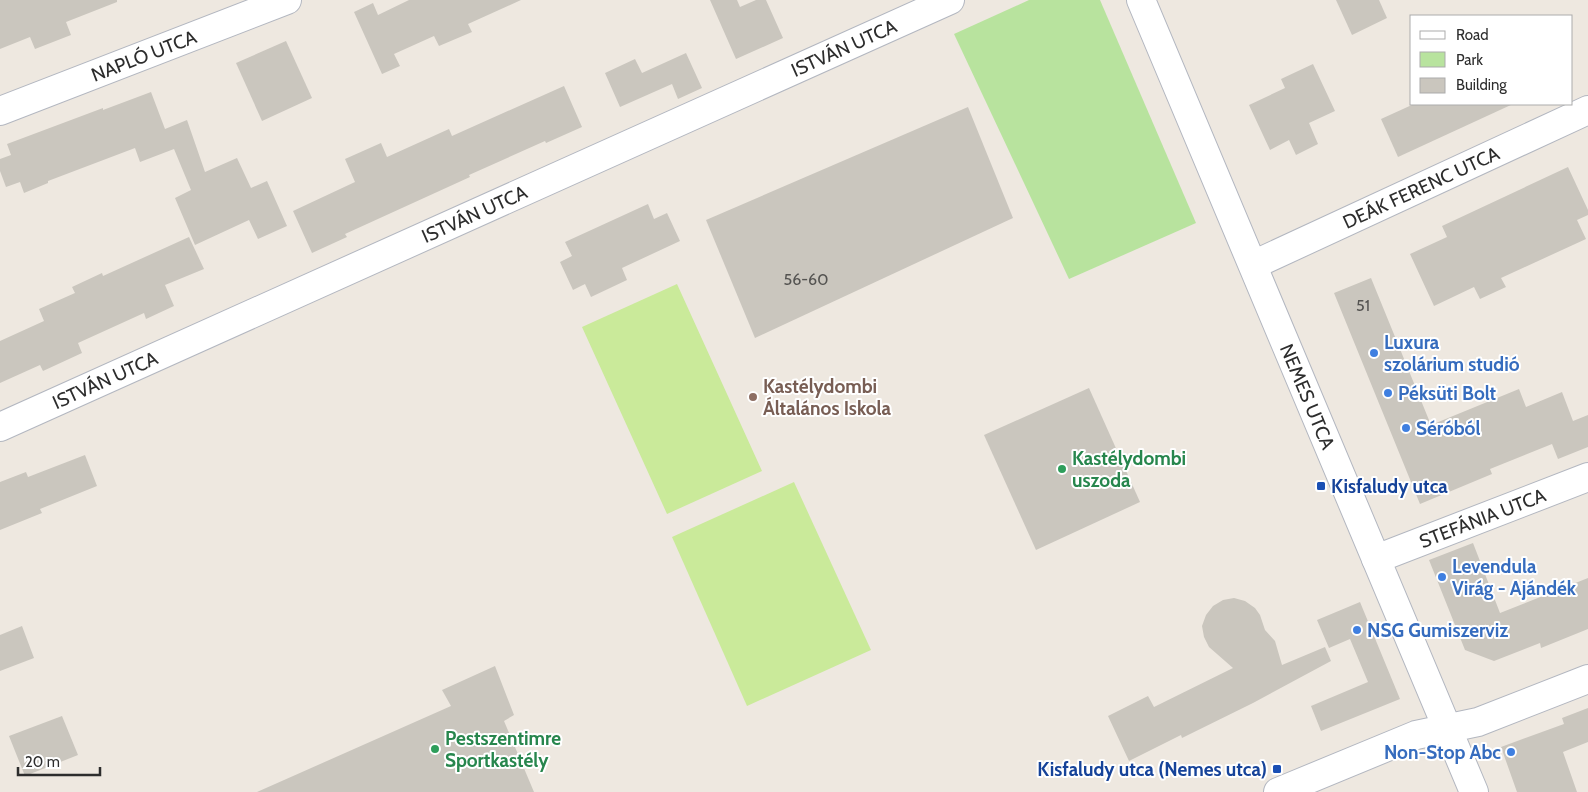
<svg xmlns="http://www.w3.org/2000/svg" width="1588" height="792" viewBox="0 0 1588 792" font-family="Cabin,sans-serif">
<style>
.green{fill:#b8e39e}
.pitch{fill:#caea9a}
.building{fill:#cac6be}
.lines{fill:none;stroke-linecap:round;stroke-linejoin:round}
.minor-casing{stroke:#b3b7c0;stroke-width:30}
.minor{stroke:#fff;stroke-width:28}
.shop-dot{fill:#3f7fe0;stroke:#fff;stroke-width:2}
.education-dot{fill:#8d6e63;stroke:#fff;stroke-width:2}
.leisure-dot{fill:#2e9e5b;stroke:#fff;stroke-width:2}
.transit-dot{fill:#1a4fb4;stroke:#fff;stroke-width:2}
.labels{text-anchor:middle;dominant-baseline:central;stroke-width:4;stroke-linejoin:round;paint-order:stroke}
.number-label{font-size:16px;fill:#545351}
.street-label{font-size:19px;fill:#2d2d2d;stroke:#fff}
.shop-label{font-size:19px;font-weight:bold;fill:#366cbe;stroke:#fff;text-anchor:start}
.education-label{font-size:19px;font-weight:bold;fill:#785e54;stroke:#fff;text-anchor:start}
.leisure-label{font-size:19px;font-weight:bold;fill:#27864d;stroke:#fff;text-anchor:start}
.transit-label{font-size:19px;font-weight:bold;fill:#164399;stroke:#fff;text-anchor:start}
</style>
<rect width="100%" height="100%" fill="#eee8e0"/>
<path class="green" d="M 1029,0 L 1100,0 L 1196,223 L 1069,279 L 954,34 Z"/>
<g class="pitch">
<path d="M 677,284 L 762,471 L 667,514 L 582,327 Z"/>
<path d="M 794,482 L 871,650 L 747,706 L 672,537 Z"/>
</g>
<g class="building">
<path d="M 0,0 L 117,0 L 117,2 L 66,22 L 71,35 L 35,49 L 30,37 L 0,49 Z"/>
<path d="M 409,0 L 521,0 L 468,24 L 472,32 L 439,46 L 434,36 L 394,54 L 400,66 L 382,74 L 354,12 L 373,3 L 378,15 Z"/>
<path d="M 710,0 L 737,0 L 740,7 L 756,0 L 766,0 L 783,38 L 736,59 Z"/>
<path d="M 1336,0 L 1379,0 L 1387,18 L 1352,35 Z"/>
<path d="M 286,41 L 312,98 L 262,121 L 236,63 Z"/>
<path d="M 686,53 L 702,88 L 678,99 L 672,84 L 620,107 L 605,73 L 635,59 L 642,73 Z"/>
<path d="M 1313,64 L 1335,111 L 1309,123 L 1318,144 L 1296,155 L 1289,140 L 1270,150 L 1249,105 L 1285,88 L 1281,79 Z"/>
<path d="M 564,86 L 582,127 L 546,143 L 545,141 L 469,175 L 470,177 L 345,234 L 347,237 L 312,253 L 293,211 L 355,182 L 345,159 L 381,143 L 387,157 L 449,129 L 452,136 Z"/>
<path d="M 151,92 L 165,129 L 187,120 L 205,172 L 237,158 L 251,188 L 267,181 L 287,226 L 258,239 L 249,220 L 195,245 L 175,198 L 191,190 L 174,149 L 140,162 L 135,148 L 48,181 L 48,183 L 24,193 L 20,182 L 6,187 L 0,171 L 0,159 L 11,155 L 7,144 L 103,108 L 103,110 Z"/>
<path d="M 1414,104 L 1513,104 L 1398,157 L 1381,119 Z"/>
<path d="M 968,107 L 1013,218 L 755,338 L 706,220 Z"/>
<path d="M 1568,167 L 1588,210 L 1588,215 L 1577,220 L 1586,239 L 1501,278 L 1506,287 L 1480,299 L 1474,287 L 1434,306 L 1410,254 L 1447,237 L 1442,226 Z"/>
<path d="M 648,204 L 654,219 L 667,213 L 680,241 L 622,268 L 627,280 L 591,297 L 585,284 L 573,290 L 560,262 L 572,256 L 565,242 Z"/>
<path d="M 189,237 L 204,269 L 165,285 L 174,306 L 146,319 L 144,313 L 78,343 L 82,353 L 43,371 L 40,365 L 0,383 L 0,341 L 44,321 L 39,309 L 75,293 L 72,287 L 102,273 L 103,276 Z"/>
<path d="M 1371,278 L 1431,425 L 1519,389 L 1526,407 L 1562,392 L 1573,421 L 1588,415 L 1588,447 L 1558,459 L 1552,444 L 1490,469 L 1492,474 L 1420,504 L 1334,293 Z"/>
<path d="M 1089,388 L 1140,502 L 1036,550 L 984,435 Z"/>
<path d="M 85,455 L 97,486 L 40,509 L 42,513 L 0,530 L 0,482 L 26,472 L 28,477 Z"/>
<path d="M 1473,543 L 1500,613 L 1588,578 L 1588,629 L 1541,648 L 1540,643 L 1494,661 L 1465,650 L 1429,560 Z"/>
<path d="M 1234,598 L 1245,601 L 1255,608 L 1260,615 L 1265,630 L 1275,641 L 1282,665 L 1325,647 L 1331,661 L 1253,703 L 1182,738 L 1181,735 L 1129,761 L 1108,716 L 1148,696 L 1154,707 L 1233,668 L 1209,647 L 1204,637 L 1202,626 L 1206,615 L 1213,606 L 1223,600 Z"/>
<path d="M 1360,602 L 1400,699 L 1321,731 L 1311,706 L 1368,682 L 1350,639 L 1329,648 L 1317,620 Z"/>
<path d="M 22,626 L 34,658 L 0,671 L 0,635 Z"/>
<path d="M 495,666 L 514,715 L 504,721 L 534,792 L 257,792 L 451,706 L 442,690 Z"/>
<path d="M 1588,708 L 1588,742 L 1563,752 L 1577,792 L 1517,792 L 1501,747 L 1564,724 L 1562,718 Z"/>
<path d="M 62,716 L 78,755 L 25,776 L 9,736 Z"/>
</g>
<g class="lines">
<defs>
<g id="minor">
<path id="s1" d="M 1141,0 L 1474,792"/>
<path id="s2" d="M 0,111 L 287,0"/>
<path id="s3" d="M 1253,265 L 1588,110"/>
<path id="s4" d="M 0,427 L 950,0"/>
<path id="s5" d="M 1376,559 L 1588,477"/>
<path d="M 1278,792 L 1416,735 L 1478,722 L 1588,679"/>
</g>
</defs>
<use href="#minor" class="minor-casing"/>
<use href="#minor" class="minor"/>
</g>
<g class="shop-dot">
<circle cx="1374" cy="353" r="5"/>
<circle cx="1388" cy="393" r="5"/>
<circle cx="1406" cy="428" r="5"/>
<circle cx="1442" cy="577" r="5"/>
<circle cx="1357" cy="630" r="5"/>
<circle cx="1511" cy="752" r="5"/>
</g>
<circle class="education-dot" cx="753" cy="397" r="5"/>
<g class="leisure-dot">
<circle cx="1062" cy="469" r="5"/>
<circle cx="435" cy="749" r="5"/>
</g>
<g class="transit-dot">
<rect x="1316" y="481" width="10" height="10" rx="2.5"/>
<rect x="1272" y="764" width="10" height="10" rx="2.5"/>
</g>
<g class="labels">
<g class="number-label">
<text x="806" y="279">56-60</text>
<text x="1363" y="305">51</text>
</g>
<g class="street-label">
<text stroke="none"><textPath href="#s4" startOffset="925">ISTVÁN UTCA</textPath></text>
<text stroke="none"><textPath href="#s2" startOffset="154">NAPLÓ UTCA</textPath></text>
<text stroke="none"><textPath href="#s3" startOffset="185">DEÁK FERENC UTCA</textPath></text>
<text stroke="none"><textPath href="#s4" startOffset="520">ISTVÁN UTCA</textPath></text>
<text stroke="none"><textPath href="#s4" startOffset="115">ISTVÁN UTCA</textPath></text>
<text stroke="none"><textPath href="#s1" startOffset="430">NEMES UTCA</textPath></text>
<text stroke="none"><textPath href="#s5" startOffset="114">STEFÁNIA UTCA</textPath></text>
</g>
<g class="shop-label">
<text x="1384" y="342">Luxura<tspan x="1384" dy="22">szolárium studió</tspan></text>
<text x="1398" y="393">Péksüti Bolt</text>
<text x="1416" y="428">Séróból</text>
<text x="1452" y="566">Levendula<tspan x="1452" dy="22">Virág - Ajándék</tspan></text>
<text x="1367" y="630">NSG Gumiszerviz</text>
<text x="1501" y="752" text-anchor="end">Non-Stop Abc</text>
</g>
<g class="education-label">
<text x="763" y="386">Kastélydombi<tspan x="763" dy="22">Általános Iskola</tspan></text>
</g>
<g class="leisure-label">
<text x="1072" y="458">Kastélydombi<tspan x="1072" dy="22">uszoda</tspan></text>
<text x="445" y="738">Pestszentimre<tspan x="445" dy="22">Sportkastély</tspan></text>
</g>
<g class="transit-label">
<text x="1331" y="486">Kisfaludy utca</text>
<text x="1267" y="769" text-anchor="end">Kisfaludy utca (Nemes utca)</text>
</g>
</g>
<rect x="1410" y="15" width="162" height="90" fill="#ffffff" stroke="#ababab"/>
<rect x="1420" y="31" width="25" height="8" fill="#ffffff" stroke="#ababab"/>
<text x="1456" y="40" font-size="15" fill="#2d2d2d">Road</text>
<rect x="1420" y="52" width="25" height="15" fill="#b8e39e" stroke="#ababab"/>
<text x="1456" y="65" font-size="15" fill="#2d2d2d">Park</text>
<rect x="1420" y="78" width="25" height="15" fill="#cac6be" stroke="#ababab"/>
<text x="1456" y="90" font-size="15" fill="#2d2d2d">Building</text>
<path d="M18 767v8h82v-8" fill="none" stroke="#2d2d2d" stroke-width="2.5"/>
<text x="25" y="767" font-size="15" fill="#2d2d2d" stroke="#ffffff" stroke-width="4" paint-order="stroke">20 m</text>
</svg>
